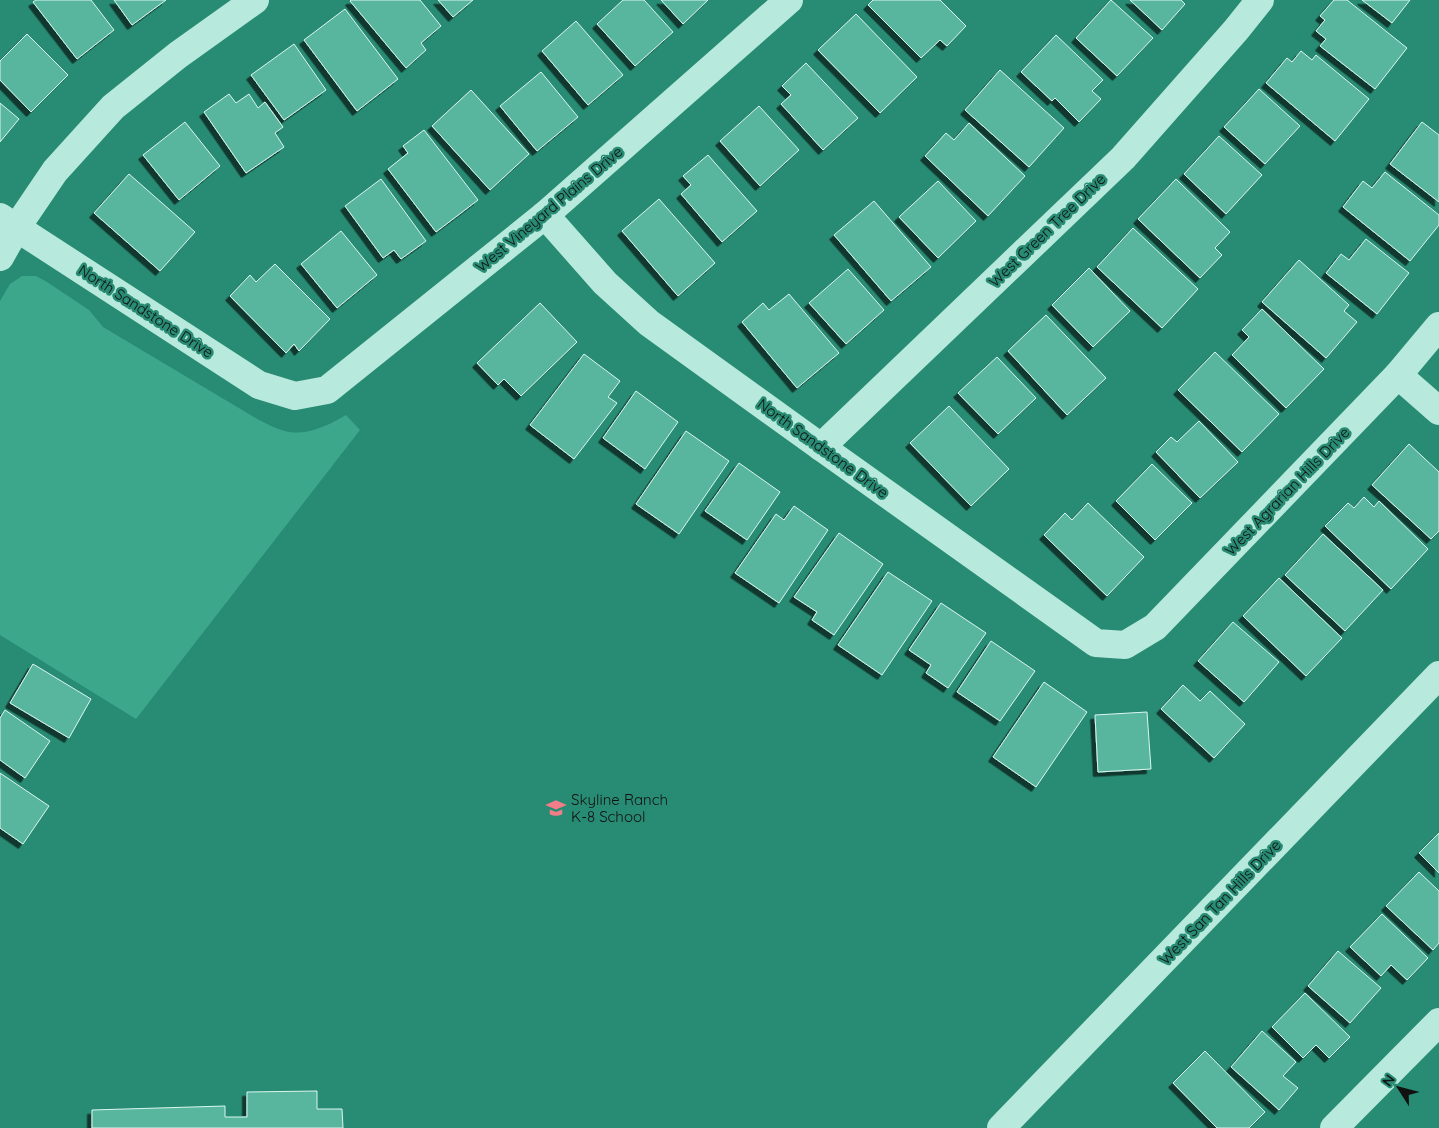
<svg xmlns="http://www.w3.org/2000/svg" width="1439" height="1128" viewBox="0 0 1439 1128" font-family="Quicksand,sans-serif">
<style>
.green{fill:#3da78c}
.building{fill:#59b59e;stroke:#dbf7f0;filter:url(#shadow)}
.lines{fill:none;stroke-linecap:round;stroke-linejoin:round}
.minor{stroke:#b7e9dc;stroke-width:28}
.labels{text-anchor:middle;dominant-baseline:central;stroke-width:5;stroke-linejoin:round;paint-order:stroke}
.street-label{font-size:15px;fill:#111;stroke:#288b73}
.poi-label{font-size:15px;fill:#111;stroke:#288b73;text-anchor:start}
</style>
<defs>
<filter id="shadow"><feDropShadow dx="-4.5" dy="4.5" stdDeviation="0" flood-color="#0009"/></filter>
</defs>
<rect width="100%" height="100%" fill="#288b73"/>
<path class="green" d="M 22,276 L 36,276 L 47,282 L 89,310 L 103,327 L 259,420 C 268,424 276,429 285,431 C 305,437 329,425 346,415 L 360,430 L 136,719 L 0,635 L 0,301 L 10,284 Z"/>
<g class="building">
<path d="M 36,0 L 91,0 L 114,30 L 77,59 L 33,2 Z"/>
<path d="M 114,0 L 166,0 L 132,25 Z"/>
<path d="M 351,0 L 420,0 L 441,26 L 421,43 L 426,50 L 406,68 L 350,1 Z"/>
<path d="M 438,0 L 473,0 L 453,17 Z"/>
<path d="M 623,0 L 644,0 L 673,32 L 635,66 L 597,24 Z"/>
<path d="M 661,0 L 708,0 L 683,24 Z"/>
<path d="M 873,0 L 940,0 L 966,26 L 947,46 L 940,40 L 921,58 L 868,5 Z"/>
<path d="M 1111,0 L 1153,38 L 1117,76 L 1076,38 Z"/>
<path d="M 1130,0 L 1181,0 L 1185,4 L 1162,30 Z"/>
<path d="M 1334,0 L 1347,0 L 1407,48 L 1375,89 L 1320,46 L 1326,39 L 1316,31 L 1325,20 L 1320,16 Z"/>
<path d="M 1362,0 L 1410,0 L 1392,23 Z"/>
<path d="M 345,9 L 398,79 L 357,111 L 304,40 Z"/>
<path d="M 856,14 L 917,77 L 880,113 L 818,50 Z"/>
<path d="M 576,21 L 623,75 L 588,105 L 542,51 Z"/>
<path d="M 27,34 L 68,75 L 31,112 L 0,80 L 0,61 Z"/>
<path d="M 1056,35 L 1103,80 L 1092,91 L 1101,99 L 1079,122 L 1055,98 L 1052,101 L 1021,72 Z"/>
<path d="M 294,44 L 326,90 L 284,120 L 251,75 Z"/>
<path d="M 1301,51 L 1312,60 L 1316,55 L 1369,99 L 1335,141 L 1266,83 L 1287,58 L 1292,62 Z"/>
<path d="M 806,63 L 858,118 L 823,150 L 781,104 L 791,95 L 782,86 Z"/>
<path d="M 1000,70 L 1064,128 L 1029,167 L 965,110 Z"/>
<path d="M 541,72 L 578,117 L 537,151 L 500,106 Z"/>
<path d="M 1259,89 L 1300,126 L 1265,164 L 1224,127 Z"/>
<path d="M 471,90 L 529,154 L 490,190 L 432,126 Z"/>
<path d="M 229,94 L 236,103 L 249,94 L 258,108 L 265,102 L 283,127 L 275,133 L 284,147 L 246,173 L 204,112 Z"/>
<path d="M 0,103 L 19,119 L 0,142 Z"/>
<path d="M 759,106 L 799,150 L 760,186 L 720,141 Z"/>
<path d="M 185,122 L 220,166 L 179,200 L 143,155 Z"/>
<path d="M 1422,122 L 1439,135 L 1439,202 L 1390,164 Z"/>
<path d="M 969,123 L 1025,176 L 988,216 L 925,156 L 946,133 L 954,140 Z"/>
<path d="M 424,130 L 478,200 L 436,232 L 388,169 L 408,153 L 403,146 Z"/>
<path d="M 1219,136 L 1262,175 L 1226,214 L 1184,174 Z"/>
<path d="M 708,155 L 757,211 L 722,242 L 681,194 L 691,185 L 683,176 Z"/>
<path d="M 1385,172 L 1439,215 L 1439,225 L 1410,261 L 1343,207 L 1363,181 L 1372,188 Z"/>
<path d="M 129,174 L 195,232 L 160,271 L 94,213 Z"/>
<path d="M 381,179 L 426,241 L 401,259 L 394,250 L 383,258 L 345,206 Z"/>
<path d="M 1176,179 L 1230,232 L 1215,248 L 1222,255 L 1200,278 L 1138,219 Z"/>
<path d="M 938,181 L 976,221 L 938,258 L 899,217 Z"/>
<path d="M 659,199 L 715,263 L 678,296 L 622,231 Z"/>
<path d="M 874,201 L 931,267 L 891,301 L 834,235 Z"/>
<path d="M 1133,228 L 1198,289 L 1162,328 L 1097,267 Z"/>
<path d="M 341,231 L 377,275 L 337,308 L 301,264 Z"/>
<path d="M 1366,239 L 1409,273 L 1377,314 L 1326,273 L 1341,254 L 1349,260 Z"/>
<path d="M 1299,260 L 1349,305 L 1344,311 L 1357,322 L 1326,358 L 1262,302 Z"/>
<path d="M 275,264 L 330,319 L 299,351 L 294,344 L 286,353 L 230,296 L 250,275 L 256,282 Z"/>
<path d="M 1089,268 L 1130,311 L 1093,347 L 1052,305 Z"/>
<path d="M 848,269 L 884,310 L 846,344 L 809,303 Z"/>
<path d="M 789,294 L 839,353 L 797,388 L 742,322 L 763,303 L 769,310 Z"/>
<path d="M 540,303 L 577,342 L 521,396 L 504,379 L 498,385 L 477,363 Z"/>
<path d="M 1262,309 L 1324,369 L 1286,408 L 1232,355 L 1249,337 L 1242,330 Z"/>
<path d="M 1046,315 L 1106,378 L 1067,415 L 1008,351 Z"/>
<path d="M 1215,352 L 1279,414 L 1242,452 L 1178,390 Z"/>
<path d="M 584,354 L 620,381 L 608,397 L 617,403 L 574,459 L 530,425 Z"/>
<path d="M 997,357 L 1036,398 L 998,434 L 958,393 Z"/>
<path d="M 636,391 L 678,422 L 645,469 L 603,438 Z"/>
<path d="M 949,406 L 1009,469 L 971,506 L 910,443 Z"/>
<path d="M 1199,421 L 1238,462 L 1200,498 L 1156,452 L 1171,437 L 1177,442 Z"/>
<path d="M 686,431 L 729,461 L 679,534 L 636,504 Z"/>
<path d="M 1409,444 L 1439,472 L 1439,531 L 1431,539 L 1372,485 Z"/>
<path d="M 739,463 L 780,492 L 747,540 L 705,511 Z"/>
<path d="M 1152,464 L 1192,503 L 1155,540 L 1116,501 Z"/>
<path d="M 1364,497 L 1374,507 L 1379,501 L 1428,549 L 1391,589 L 1325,526 L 1348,503 L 1354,508 Z"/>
<path d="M 1088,503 L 1144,557 L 1107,596 L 1044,535 L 1065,513 L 1072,520 Z"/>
<path d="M 794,506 L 828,530 L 779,603 L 735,573 L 776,514 L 784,520 Z"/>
<path d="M 839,533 L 883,564 L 834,635 L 812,620 L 817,612 L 794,597 Z"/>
<path d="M 1323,534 L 1383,590 L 1345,631 L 1285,575 Z"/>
<path d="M 888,572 L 932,601 L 882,675 L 838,645 Z"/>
<path d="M 1279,578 L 1342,638 L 1306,676 L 1243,616 Z"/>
<path d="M 941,603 L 986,633 L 948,688 L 926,673 L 931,665 L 909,650 Z"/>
<path d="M 1233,622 L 1279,662 L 1244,702 L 1198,661 Z"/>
<path d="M 991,641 L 1035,671 L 1000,721 L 957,692 Z"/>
<path d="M 33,664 L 91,699 L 69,738 L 10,703 Z"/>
<path d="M 1044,682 L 1087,712 L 1036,787 L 993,757 Z"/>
<path d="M 1183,685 L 1200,701 L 1210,691 L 1245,724 L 1214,758 L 1161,709 Z"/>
<path d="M 5,710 L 50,741 L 25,778 L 0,760 L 0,718 Z"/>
<path d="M 1147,712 L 1151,769 L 1098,772 L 1095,715 Z"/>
<path d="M 0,773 L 49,806 L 23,844 L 0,828 Z"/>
<path d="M 1439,833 L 1439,873 L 1419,853 Z"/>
<path d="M 1419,872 L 1439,891 L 1439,943 L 1433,950 L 1386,906 Z"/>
<path d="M 1382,914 L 1428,958 L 1407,980 L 1391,965 L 1381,976 L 1350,947 Z"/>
<path d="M 1338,951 L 1381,988 L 1350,1023 L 1308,986 Z"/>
<path d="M 1305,993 L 1350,1037 L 1329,1058 L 1316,1045 L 1303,1058 L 1272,1027 Z"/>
<path d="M 1262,1031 L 1296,1062 L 1283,1076 L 1298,1088 L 1279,1110 L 1231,1067 Z"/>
<path d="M 1205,1051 L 1265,1112 L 1249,1128 L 1217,1128 L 1173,1083 Z"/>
<path d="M 317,1091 L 317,1109 L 342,1109 L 343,1128 L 92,1128 L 92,1110 L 225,1106 L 225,1117 L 247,1117 L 247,1092 Z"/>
</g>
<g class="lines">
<g class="minor">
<path d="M 545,215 L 605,283 L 649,323 L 821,447 L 1096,643 L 1125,645 L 1155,627 L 1398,375 L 1439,326"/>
<path d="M 0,217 L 259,385 L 295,396 L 327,390 L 545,215 L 789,0"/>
<path d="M 0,257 L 17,227 L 55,171 L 113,107 L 178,55 L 255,0"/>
<path d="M 1398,375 L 1439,411"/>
<path d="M 821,447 L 1123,158 L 1236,30 L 1260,0"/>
<path d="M 1001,1128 L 1439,675"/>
<path d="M 1334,1128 L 1439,1022"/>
</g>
</g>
<defs>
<symbol id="school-bare" viewBox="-9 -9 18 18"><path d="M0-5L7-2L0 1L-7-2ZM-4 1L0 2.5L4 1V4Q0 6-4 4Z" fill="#f17d88" stroke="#288b73" stroke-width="2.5" paint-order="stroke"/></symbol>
</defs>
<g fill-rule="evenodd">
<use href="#school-bare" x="542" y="794" width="28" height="28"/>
</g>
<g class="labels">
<g class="street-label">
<text transform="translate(549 209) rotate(-40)">West Vineyard Plains Drive</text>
<text transform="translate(1047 230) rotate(-44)">West Green Tree Drive</text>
<text transform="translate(146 311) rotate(33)">North Sandstone Drive</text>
<text transform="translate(823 448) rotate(36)">North Sandstone Drive</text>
<text transform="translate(1287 491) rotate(-46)">West Agrarian Hills Drive</text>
<text transform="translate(1220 902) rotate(-46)">West San Tan Hills Drive</text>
</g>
<g class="poi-label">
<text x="571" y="799">Skyline Ranch<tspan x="571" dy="17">K-8 School</tspan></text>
</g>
</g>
<g transform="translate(1399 1088) rotate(306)" stroke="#288b73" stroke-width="4" paint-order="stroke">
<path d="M0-4L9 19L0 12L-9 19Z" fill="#111111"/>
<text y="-8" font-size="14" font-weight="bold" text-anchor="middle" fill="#111111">N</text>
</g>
</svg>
